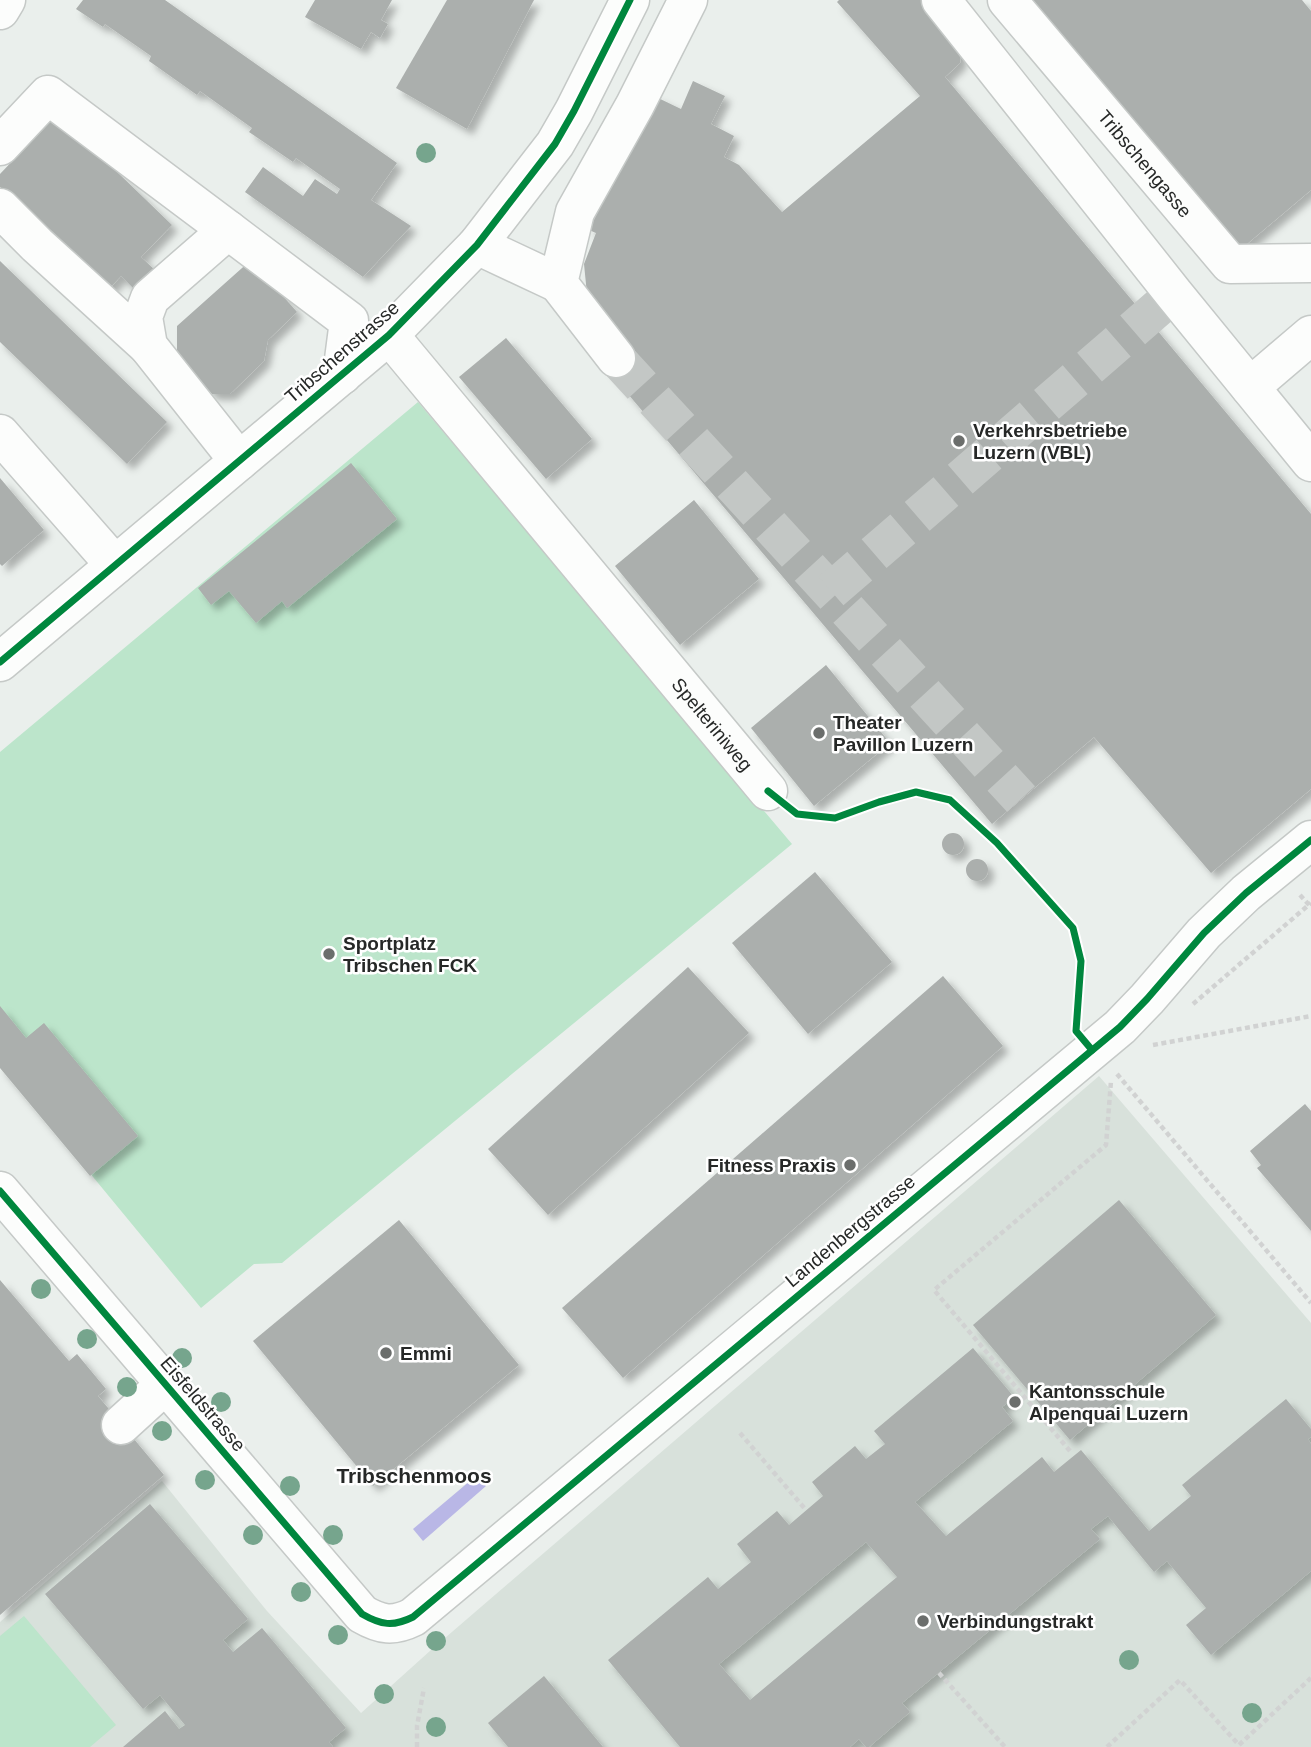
<svg xmlns="http://www.w3.org/2000/svg" width="1311" height="1747" viewBox="0 0 1311 1747" font-family="Helvetica,sans-serif">
<style>
.built{fill:#d8e1db}
.green{fill:#bce5cb}
.water{fill:#b9b7e6}
.building{fill:#abafad;fill-rule:evenodd;filter:url(#shadow)}
.lines{fill:none;stroke-linecap:round;stroke-linejoin:round}
.minor-tunnel{stroke:#c3c7c5;stroke-width:38;stroke-dasharray:38 19;stroke-linecap:butt}
.minor-casing{stroke:#c5c9c7;stroke-width:41}
.path{stroke:#d1d2d2;stroke-width:4.5;stroke-dasharray:5 3.5;stroke-linecap:butt}
.minor{stroke:#fcfdfc;stroke-width:38}
.cycleway-casing{stroke:#fff;stroke-width:11}
.cycleway{stroke:#00873e;stroke-width:7}
.tree{fill:#76a58d}
.poi-dot{fill:#6b6e6c;stroke:#fff;stroke-width:2.5}
.labels{text-anchor:middle;dominant-baseline:central;stroke-width:5;stroke-linejoin:round;paint-order:stroke}
.street-label{font-size:19px;fill:#262827;stroke:#fff}
.poi-label{font-size:19px;font-weight:bold;fill:#262827;stroke:#fff;text-anchor:start}
.neighbourhood-label{font-size:21px;font-weight:bold;fill:#262827;stroke:#fff}
</style>
<defs>
<filter id="shadow"><feDropShadow dx="6" dy="6" stdDeviation="3.5" flood-color="#0004"/></filter>
</defs>
<rect width="100%" height="100%" fill="#eaefec"/>
<path class="built" d="M 1099,1076 L 1311,1323 L 1311,1747 L 0,1747 L 0,1622 L 162,1481 L 267,1611 L 361,1713 L 431,1650 Z"/>
<g class="green">
<path d="M 418,402 L 792,844 L 282,1263 L 254,1264 L 201,1308 L 0,1064 L 0,752 Z"/>
<path d="M 24,1616 L 116,1725 L 90,1747 L 0,1747 L 0,1636 Z"/>
</g>
<path class="water" d="M 477,1475 L 486,1486 L 423,1541 L 413,1529 Z"/>
<g class="building">
<path d="M 83,0 L 165,0 L 397,163 L 371,200 L 411,226 L 363,277 L 245,192 L 263,167 L 303,196 L 315,179 L 337,194 L 340,189 L 296,158 L 293,162 L 249,132 L 252,128 L 200,91 L 197,95 L 149,61 L 151,56 L 105,24 L 103,27 L 76,9 Z"/>
<path d="M 315,0 L 392,0 L 381,20 L 388,24 L 380,38 L 371,32 L 361,49 L 305,17 Z"/>
<path d="M 447,0 L 534,0 L 467,129 L 396,88 Z"/>
<path d="M 839,0 L 935,0 L 963,35 L 960,63 L 945,77 L 1311,514 L 1311,789 L 1211,873 L 1094,737 L 992,824 L 606,368 L 587,294 L 584,264 L 596,233 L 589,230 L 654,96 L 681,109 L 693,81 L 725,96 L 711,124 L 734,136 L 724,157 L 739,165 L 782,212 L 920,96 L 837,2 Z"/>
<path d="M 1032,0 L 1302,0 L 1311,11 L 1311,190 L 1241,249 Z"/>
<path d="M 57,114 L 172,225 L 141,257 L 157,272 L 138,293 L 121,276 L 108,290 L 0,187 L 0,174 Z"/>
<path d="M 251,260 L 297,312 L 268,340 L 264,361 L 230,394 L 212,394 L 177,354 L 177,326 Z"/>
<path d="M 0,261 L 167,422 L 127,464 L 0,342 Z"/>
<path d="M 506,338 L 592,439 L 546,479 L 459,377 Z"/>
<path d="M 351,463 L 397,519 L 287,608 L 282,601 L 256,623 L 229,591 L 211,605 L 198,588 Z"/>
<path d="M 0,478 L 44,530 L 2,566 L 0,564 Z"/>
<path d="M 694,500 L 759,579 L 680,645 L 615,566 Z"/>
<path d="M 826,665 L 890,743 L 814,806 L 751,728 Z"/>
<circle cx="953" cy="844" r="11"/>
<circle cx="977" cy="870" r="11"/>
<path d="M 815,872 L 892,962 L 808,1034 L 732,943 Z"/>
<path d="M 688,967 L 749,1033 L 548,1215 L 488,1149 Z"/>
<path d="M 943,976 L 1003,1046 L 623,1378 L 562,1308 Z"/>
<path d="M 0,1006 L 26,1038 L 44,1023 L 138,1136 L 90,1176 L 0,1068 Z"/>
<path d="M 1305,1104 L 1311,1111 L 1311,1231 L 1257,1168 L 1261,1165 L 1250,1151 Z"/>
<path d="M 1119,1200 L 1216,1315 L 1070,1440 L 973,1325 Z"/>
<path d="M 399,1220 L 519,1365 L 373,1486 L 253,1341 Z"/>
<path d="M 0,1280 L 69,1361 L 77,1354 L 106,1389 L 98,1396 L 164,1475 L 0,1615 Z"/>
<path d="M 973,1348 L 1014,1397 L 1002,1407 L 1013,1421 L 915,1502 L 946,1536 L 1042,1457 L 1054,1472 L 1081,1450 L 1149,1531 L 1191,1496 L 1182,1485 L 1286,1399 L 1311,1429 L 1311,1437 L 1308,1439 L 1311,1444 L 1311,1571 L 1211,1655 L 1186,1625 L 1206,1608 L 1167,1561 L 1154,1572 L 1108,1516 L 1091,1529 L 1100,1539 L 902,1703 L 910,1712 L 869,1747 L 866,1747 L 859,1739 L 850,1747 L 680,1747 L 608,1660 L 708,1577 L 718,1589 L 751,1562 L 737,1544 L 777,1511 L 789,1525 L 823,1496 L 812,1482 L 855,1446 L 866,1459 L 885,1444 L 874,1431 ZM 866,1542 L 897,1577 L 750,1700 L 719,1664 Z"/>
<path d="M 150,1504 L 248,1619 L 223,1640 L 233,1652 L 262,1628 L 346,1728 L 329,1742 L 333,1747 L 123,1747 L 165,1711 L 179,1729 L 185,1725 L 160,1695 L 143,1709 L 45,1594 Z"/>
<path d="M 544,1676 L 603,1747 L 508,1747 L 488,1723 Z"/>
</g>
<g class="lines">
<g class="minor-tunnel">
<path d="M 616,358 L 1021,799"/>
<path d="M 831,591 L 1174,294"/>
</g>
<defs>
<g id="minor">
<path d="M 941,0 L 1174,294 L 1311,462"/>
<path id="s1" d="M 1007,0 L 1230,264 L 1311,263"/>
<path d="M 0,10 L 6,0"/>
<path d="M 0,146 L 48,95 L 228,230"/>
<path d="M 0,208 L 37,245 L 148,346"/>
<path d="M 477,245 L 558,283"/>
<path id="s2" d="M 389,335 L 768,791"/>
<path d="M 616,358 L 558,283 L 575,212 L 635,105 L 688,0"/>
<path d="M 1250,387 L 1311,335"/>
<path d="M 0,434 L 115,565"/>
<path d="M 239,461 L 148,346 L 143,317 L 150,298 L 228,230 L 349,321 L 342,375"/>
<path d="M 0,662 L 389,335 L 477,245 L 555,144 L 574,111 L 630,0"/>
<path d="M 0,1191 L 362,1614 C 381,1625 393,1627 413,1617 L 1120,1027 L 1147,999 L 1204,933 L 1246,893 L 1311,840"/>
<path d="M 121,1425 L 166,1384"/>
</g>
</defs>
<use href="#minor" class="minor-casing"/>
<g class="path">
<path d="M 1300,895 L 1311,907"/>
<path d="M 1193,1004 L 1311,903"/>
<path d="M 1153,1045 L 1311,1016"/>
<path d="M 1117,1074 L 1311,1303"/>
<path d="M 740,1433 L 806,1510"/>
<path d="M 1070,1451 L 934,1290 L 1106,1145 L 1111,1081"/>
<path d="M 939,1673 L 1005,1747"/>
<path d="M 417,1747 L 417,1726 L 424,1688"/>
<path d="M 1107,1747 L 1180,1680 L 1239,1745 L 1311,1678"/>
</g>
<use href="#minor" class="minor"/>
<defs>
<g id="cycleway">
<path d="M 0,662 L 389,335 L 477,245 L 555,144 L 574,111 L 630,0"/>
<path d="M 768,791 L 797,814 L 835,818 L 879,802 L 916,792 L 950,800 L 997,843 L 1073,928 L 1081,961 L 1076,1031 L 1092,1050"/>
<path d="M 0,1191 L 362,1614 C 381,1625 393,1627 413,1617 L 1120,1027 L 1147,999 L 1204,933 L 1246,893 L 1311,840"/>
</g>
</defs>
<use href="#cycleway" class="cycleway-casing"/>
<use href="#cycleway" class="cycleway"/>
</g>
<g class="tree">
<circle cx="426" cy="153" r="10"/>
<circle cx="41" cy="1289" r="10"/>
<circle cx="87" cy="1339" r="10"/>
<circle cx="182" cy="1358" r="10"/>
<circle cx="127" cy="1387" r="10"/>
<circle cx="221" cy="1402" r="10"/>
<circle cx="162" cy="1431" r="10"/>
<circle cx="205" cy="1480" r="10"/>
<circle cx="290" cy="1486" r="10"/>
<circle cx="253" cy="1535" r="10"/>
<circle cx="333" cy="1535" r="10"/>
<circle cx="301" cy="1592" r="10"/>
<circle cx="338" cy="1635" r="10"/>
<circle cx="436" cy="1641" r="10"/>
<circle cx="1129" cy="1660" r="10"/>
<circle cx="384" cy="1694" r="10"/>
<circle cx="1252" cy="1713" r="10"/>
<circle cx="436" cy="1727" r="10"/>
</g>
<g class="poi-dot">
<circle cx="959" cy="441" r="7"/>
<circle cx="819" cy="733" r="7"/>
<circle cx="329" cy="954" r="7"/>
<circle cx="850" cy="1165" r="7"/>
<circle cx="386" cy="1353" r="7"/>
<circle cx="1015" cy="1402" r="7"/>
<circle cx="923" cy="1621" r="7"/>
</g>
<g class="labels">
<g class="street-label">
<text stroke="none"><textPath href="#s1" startOffset="214">Tribschengasse</textPath></text>
<text transform="translate(342 352) rotate(-41)">Tribschenstrasse</text>
<text stroke="none"><textPath href="#s2" startOffset="506">Spelteriniweg</textPath></text>
<text transform="translate(850 1231) rotate(-40)">Landenbergstrasse</text>
<text transform="translate(203 1404) rotate(49)">Eisfeldstrasse</text>
</g>
<g class="poi-label">
<text x="973" y="430">Verkehrsbetriebe<tspan x="973" dy="22">Luzern (VBL)</tspan></text>
<text x="833" y="722">Theater<tspan x="833" dy="22">Pavillon Luzern</tspan></text>
<text x="343" y="943">Sportplatz<tspan x="343" dy="22">Tribschen FCK</tspan></text>
<text x="836" y="1165" text-anchor="end">Fitness Praxis</text>
<text x="400" y="1353">Emmi</text>
<text x="1029" y="1391">Kantonsschule<tspan x="1029" dy="22">Alpenquai Luzern</tspan></text>
<text x="937" y="1621">Verbindungstrakt</text>
</g>
<g class="neighbourhood-label">
<text x="414" y="1475">Tribschenmoos</text>
</g>
</g>
</svg>
